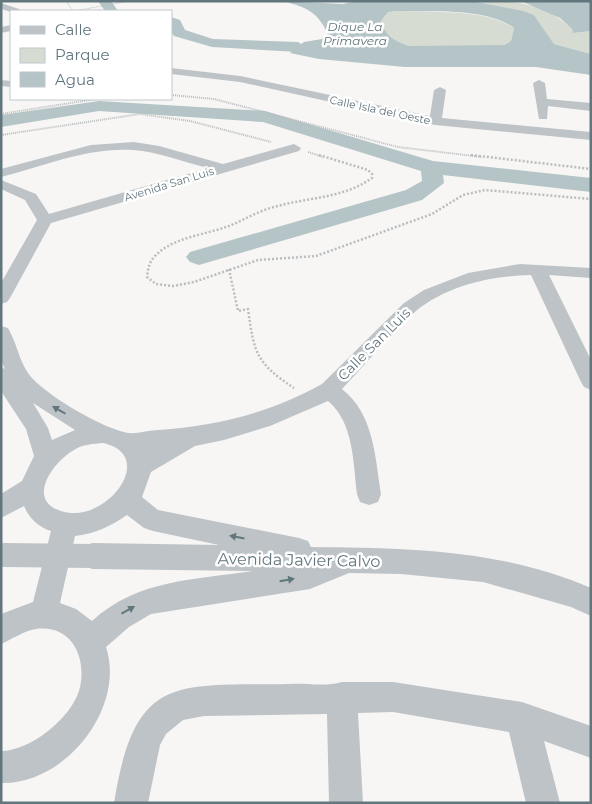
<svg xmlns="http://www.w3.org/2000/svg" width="592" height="804" viewBox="0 0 592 804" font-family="Montserrat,sans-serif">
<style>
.green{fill:#d7dcd3}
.water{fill:#b5c4c6;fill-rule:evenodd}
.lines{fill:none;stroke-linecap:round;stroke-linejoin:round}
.river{fill:#b5c4c6;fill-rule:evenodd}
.path-far2{stroke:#babdbf;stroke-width:1;stroke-dasharray:1 1;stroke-linecap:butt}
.path-far1{stroke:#babdbf;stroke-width:2;stroke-dasharray:1 1;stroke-linecap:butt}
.path{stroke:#babdbf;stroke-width:2.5;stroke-dasharray:2 2;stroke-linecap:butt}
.minor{fill:#bdc3c6;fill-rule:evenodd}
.minor-bridge{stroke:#bdc3c6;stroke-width:24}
.oneway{fill:#62767e}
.labels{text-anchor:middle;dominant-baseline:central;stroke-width:5;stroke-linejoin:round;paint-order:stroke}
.far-street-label{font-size:11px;fill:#62767e;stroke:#fff}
.far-water-label{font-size:12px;font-style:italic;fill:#5d7679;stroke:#fff}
.street-label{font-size:14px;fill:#62767e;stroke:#fff}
.near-street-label{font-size:16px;fill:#62767e;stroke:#fff}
</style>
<rect width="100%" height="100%" fill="#f7f6f4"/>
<g class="green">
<path d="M 471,1 C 512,1 541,0 572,29 L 573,33 L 591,31 L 591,54 L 554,44 L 534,15 Z"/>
<path d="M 397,11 C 434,13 483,8 514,28 L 511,41 L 505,46 L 410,46 C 396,42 385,36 381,21 L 388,12 Z"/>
</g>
<g class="water">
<path d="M 282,1 L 343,4 L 357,1 L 471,1 L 523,11 L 534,15 L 554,44 L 591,54 L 591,75 L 536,67 L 405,67 L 319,59 L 290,53 L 304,42 L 322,39 L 328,34 C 317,11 306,7 282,1 ZM 397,11 C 432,12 486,7 514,28 L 511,41 L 505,45 L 410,46 C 396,42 385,36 381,21 L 388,12 Z"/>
<path d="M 521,1 L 591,1 L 591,31 L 573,33 L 572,29 L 560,18 Z"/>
</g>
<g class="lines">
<g class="river">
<path d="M 98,1 L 111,1 L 118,11 L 105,11 Z"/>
<path d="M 171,17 L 180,20 L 185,30 L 213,39 L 298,42 L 306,47 L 298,52 L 212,47 L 174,36 L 171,32 Z"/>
<path d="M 99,101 L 265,111 L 433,161 L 591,178 L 591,192 L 443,175 L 444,183 L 422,200 L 199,265 L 190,262 L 186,257 L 190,252 L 406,190 L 422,181 L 421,171 L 263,122 L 99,111 L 1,127 L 1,115 Z"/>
</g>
<g class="path-far2">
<path d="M 66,1 L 73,11"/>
<path d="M 74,11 L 130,1"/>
</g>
<g class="path-far1">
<path d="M 171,95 L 214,99 L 398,147 L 482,157"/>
<path d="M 1,114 L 96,99"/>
<path d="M 1,135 L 140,114 L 190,121 L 271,142"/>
<path d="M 308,152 L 323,157"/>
</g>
<g class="path">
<path d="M 319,155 L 368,170 L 372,174 L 372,178 C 342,199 308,197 274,207 C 258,211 244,220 229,226 C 205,235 173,237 155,256 C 149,262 148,269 147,277 L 156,284 L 173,286 L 194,282 L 258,260 L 316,256 L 432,214 L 463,195 L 485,190 L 591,199"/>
<path d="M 471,155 L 591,169"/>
<path d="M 229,269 L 238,311 L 248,309 C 254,353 256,363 294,388"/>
</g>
<g class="minor">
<path d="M 1,3 L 19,9 L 20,11 L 11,12 L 1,9 Z"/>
<path d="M 11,25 L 11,31 L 1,33 L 1,27 Z"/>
<path d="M 171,68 L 240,76 L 430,116 L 434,90 L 440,87 L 446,90 L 442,118 L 591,132 L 591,140 L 435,125 L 240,82 L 171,74 Z"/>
<path d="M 1,80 L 11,81 L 11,87 L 1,86 Z"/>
<path d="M 539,80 L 545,83 L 547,99 L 591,103 L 591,111 L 548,106 L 547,119 L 539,119 L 533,83 Z"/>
<path d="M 134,142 L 159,146 L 223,164 L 294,144 L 301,148 L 299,151 L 51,223 L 10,298 L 7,302 L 1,304 L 1,283 L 37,220 L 25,200 L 1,189 L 1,180 L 36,194 L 49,214 L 208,168 C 183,162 159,152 133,150 C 88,147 44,166 1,177 L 1,169 L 91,145 Z"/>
<path d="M 520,264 L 591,268 L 591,278 L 549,275 L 591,360 L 591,390 L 584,387 L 581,382 L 531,275 C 492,276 448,285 416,311 C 392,332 365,365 342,389 C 374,414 375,457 381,494 L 378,502 L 369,505 L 360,502 L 357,494 C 353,462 354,423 328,401 L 270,426 L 224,440 L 195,446 L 151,472 L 142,497 L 158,510 L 299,538 L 308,541 L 311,547 C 405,548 502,549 591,588 L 591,616 L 571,607 L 483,582 L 401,574 L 349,573 L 310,589 L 151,614 L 129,627 L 106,647 C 126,708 65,785 1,783 L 1,751 C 30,751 70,719 79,691 C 88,660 73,624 36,629 C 23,631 13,639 1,644 L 1,614 L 33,602 L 51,531 C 38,527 29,518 24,506 L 1,518 L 1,494 L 22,481 L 34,456 L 26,429 L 1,391 L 1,367 L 5,369 L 1,361 L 1,326 L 8,328 C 18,345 19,364 33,379 C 51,398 102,428 128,433 C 137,434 150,430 158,430 C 217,426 270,413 322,384 L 404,303 L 424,290 L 468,273 ZM 33,403 L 75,430 L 52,440 L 48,428 ZM 103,443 C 159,455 106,526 61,511 C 25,500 54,461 74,450 C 83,444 93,444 103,443 ZM 127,515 L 144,528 L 153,531 L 219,545 L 92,543 L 83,547 L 79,556 L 83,565 L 92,569 L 253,571 C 194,580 138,579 92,621 L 76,609 L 60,603 L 75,536 C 94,534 111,526 127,515 Z"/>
<path d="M 342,682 L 393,682 L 522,702 L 591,726 L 591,758 L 544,741 L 560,803 L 526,803 L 509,732 L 393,712 L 358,713 L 363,803 L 329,803 L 327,714 L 204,716 L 183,720 L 166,734 L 160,745 L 148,803 L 114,803 C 135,673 175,686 289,684 C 305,683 326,687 342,682 Z"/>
</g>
<path class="minor-bridge" d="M 4,555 L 92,556"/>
</g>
<defs><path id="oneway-solid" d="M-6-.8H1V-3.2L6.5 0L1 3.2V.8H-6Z" transform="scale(1.25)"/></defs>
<g class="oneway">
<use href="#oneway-solid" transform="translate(59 410) rotate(-150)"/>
<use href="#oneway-solid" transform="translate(237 537) rotate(-169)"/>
<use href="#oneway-solid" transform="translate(287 580) rotate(-10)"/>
<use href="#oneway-solid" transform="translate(128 610) rotate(-29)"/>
</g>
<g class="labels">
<g class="far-street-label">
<text transform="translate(380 110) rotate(12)">Calle Isla del Oeste</text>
<text transform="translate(169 184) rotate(-17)">Avenida San Luis</text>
</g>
<g class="far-water-label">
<text x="355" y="26">Dique La<tspan x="355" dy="14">Primavera</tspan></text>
</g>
<g class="street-label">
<text transform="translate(374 344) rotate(-45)">Calle San Luis</text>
</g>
<g class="near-street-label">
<text transform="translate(299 560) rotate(1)">Avenida Javier Calvo</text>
</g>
</g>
<rect width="592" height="804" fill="none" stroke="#62767e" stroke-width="5"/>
<rect x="10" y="10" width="162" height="90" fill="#ffffff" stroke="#c0c8cb"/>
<rect x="20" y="26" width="25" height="8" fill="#bdc3c6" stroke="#c0c8cb"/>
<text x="55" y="35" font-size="15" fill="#62767e">Calle</text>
<rect x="20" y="48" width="25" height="15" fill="#d7dcd3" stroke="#c0c8cb"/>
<text x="55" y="60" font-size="15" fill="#62767e">Parque</text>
<rect x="20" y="72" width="25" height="15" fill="#b5c4c6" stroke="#c0c8cb"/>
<text x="55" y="85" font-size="15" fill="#62767e">Agua</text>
</svg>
